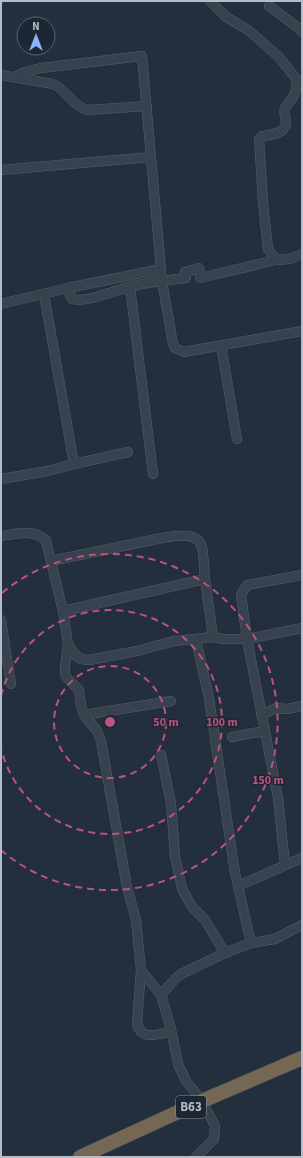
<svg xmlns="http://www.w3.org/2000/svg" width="303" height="1158" viewBox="0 0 303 1158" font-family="'Source Sans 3',sans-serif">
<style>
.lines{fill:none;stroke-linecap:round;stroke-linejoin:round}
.minor-casing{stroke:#565f6c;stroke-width:10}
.highway-casing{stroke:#434c59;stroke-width:15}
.minor{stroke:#38414e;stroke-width:9}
.highway{stroke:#746855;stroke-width:14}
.ring{fill:none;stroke:#bd5182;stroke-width:2;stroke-dasharray:7 5}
.labels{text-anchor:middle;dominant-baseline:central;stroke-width:3;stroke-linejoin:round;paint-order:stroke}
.shield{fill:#1d2633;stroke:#878f9c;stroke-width:1}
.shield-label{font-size:13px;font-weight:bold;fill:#b4bcc9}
.centre{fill:#bd5182;stroke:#1d2633;stroke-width:2}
.ring-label{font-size:12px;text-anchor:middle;font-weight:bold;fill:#bd5182;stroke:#1d2633;stroke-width:3;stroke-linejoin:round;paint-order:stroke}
</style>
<rect width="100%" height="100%" fill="#242f3e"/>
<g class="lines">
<defs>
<g id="minor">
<path d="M 210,1 L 226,17 L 248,30 L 279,57 L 301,85"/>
<path d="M 269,6 L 296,26 L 302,32"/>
<path d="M 1,75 L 53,84 C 67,90 73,107 88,110 L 147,106"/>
<path d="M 15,77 L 25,72 L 41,68 L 142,56 L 162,281 L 173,344 L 175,348 L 184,352 L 302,331"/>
<path d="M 1,170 L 151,157"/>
<path d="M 276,260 L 268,249 L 263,202 L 259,139 L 262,136 C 270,135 284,134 286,124 C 286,118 283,113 285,108 C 287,104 291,101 293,97 C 296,93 296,87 297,82"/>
<path d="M 130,287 L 153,474"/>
<path d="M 68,288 L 161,269"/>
<path d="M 1,304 L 68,288 L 70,295 L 72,299 C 87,303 113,291 129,287 C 148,282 167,280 186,278 L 185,272 L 199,268 L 200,278 L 276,260 L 290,259 L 302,254"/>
<path d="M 221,345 L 237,439"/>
<path d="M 74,464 L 128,452"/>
<path d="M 1,479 L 48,471 L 74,464 L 44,294"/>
<path d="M 1,536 C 16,534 34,528 46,541 L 63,611 L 68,644 L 75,655 L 81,659 L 89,660 L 137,651 L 174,641 L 213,637 L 224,639 L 247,639 L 278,798 L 285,865"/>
<path d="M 51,561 L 162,538 C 173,536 198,531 202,547 C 204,557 204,569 205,579"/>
<path d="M 302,575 L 247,585 L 241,595 L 247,639 L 302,628"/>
<path d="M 63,611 L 205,579 L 213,637"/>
<path d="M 1,620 L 11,684"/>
<path d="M 196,640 L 209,698 L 235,873 L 251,943"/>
<path d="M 68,644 L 65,667 L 65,674 L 68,679 L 79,690 L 81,706 L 84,715 L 97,731 L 101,741 L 127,887 L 136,920 L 141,970 L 161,995 L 175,979 L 181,974 L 225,953 L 251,943 L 275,939 L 302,925"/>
<path d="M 84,715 L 171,701"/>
<path d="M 261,715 L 276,708 L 287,709 L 302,706"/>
<path d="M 232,737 L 264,731"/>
<path d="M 161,755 L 171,803 L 175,856 L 182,889 L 192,907 L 205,920 L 225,953"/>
<path d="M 238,886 L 302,858"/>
<path d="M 141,970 L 137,1024 C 142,1041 157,1034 171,1032"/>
<path d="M 161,995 L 171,1029 L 178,1064 L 186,1081 L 202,1101 L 215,1126 L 214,1139 L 196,1157"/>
</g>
<path id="highway" d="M 80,1157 L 202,1101 L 302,1058"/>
</defs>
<use href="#minor" class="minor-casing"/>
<use href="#highway" class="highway-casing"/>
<use href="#minor" class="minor"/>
<use href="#highway" class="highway"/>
</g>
<g class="ring">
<circle cx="110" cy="722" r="56"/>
<path d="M1 696A112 112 0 1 1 1 748"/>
<path d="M2 593A168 168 0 1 1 2 851"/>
</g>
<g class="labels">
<rect class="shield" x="176" y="1096" width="30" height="22" rx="3"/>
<g class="shield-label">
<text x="191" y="1107">B63</text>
</g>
</g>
<circle cx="110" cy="722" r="6" class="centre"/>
<g class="ring-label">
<text x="166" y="726">50 m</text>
<text x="222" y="726">100 m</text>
<text x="268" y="784">150 m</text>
</g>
<rect width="303" height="1158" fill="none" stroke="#b4bcc9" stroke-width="4"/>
<g transform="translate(36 36)"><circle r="19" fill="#1d2633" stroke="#59626f"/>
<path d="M0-3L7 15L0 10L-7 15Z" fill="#8ab4f8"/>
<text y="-6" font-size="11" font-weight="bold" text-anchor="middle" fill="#b4bcc9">N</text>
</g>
</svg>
